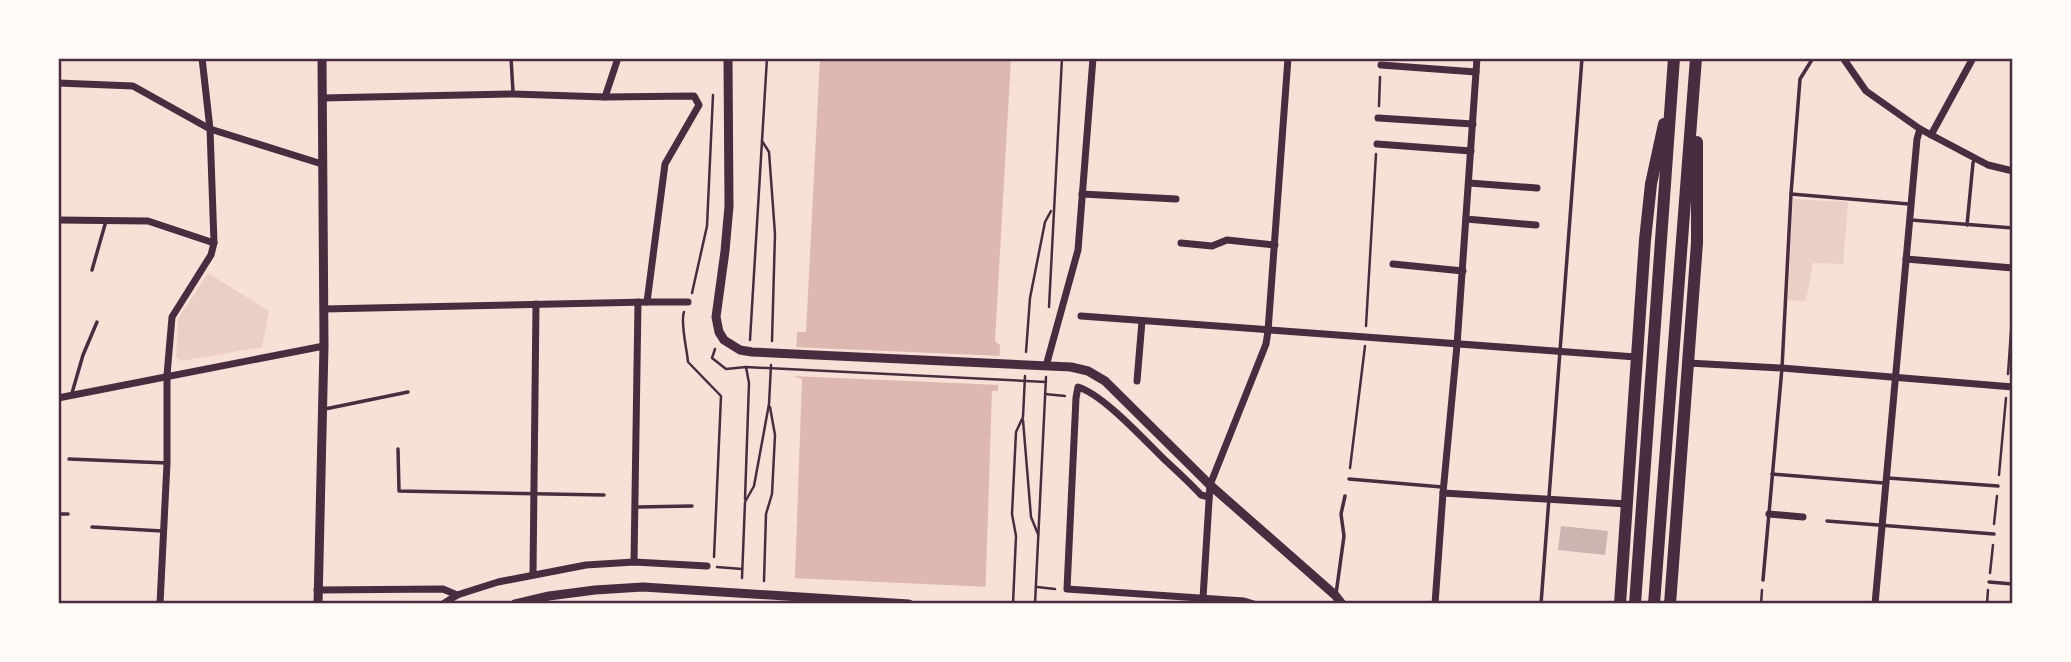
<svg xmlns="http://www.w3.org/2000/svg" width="2071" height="662" viewBox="0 0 2071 662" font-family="Helvetica,sans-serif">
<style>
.green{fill:#ebcfc5}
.water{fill:#dcb8b0}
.pier{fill:#f7e1d7}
.building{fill:#ccb4b1}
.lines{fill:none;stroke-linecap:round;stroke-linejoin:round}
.path{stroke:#4a2c40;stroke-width:2.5}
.service{stroke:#4a2c40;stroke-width:3.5}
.minor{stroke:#4a2c40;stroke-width:7}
.tertiary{stroke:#4a2c40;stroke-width:9}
.primary{stroke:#4a2c40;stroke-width:12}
.neatline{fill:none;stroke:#4a2c40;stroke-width:2.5}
</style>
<rect width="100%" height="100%" fill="#f7e1d7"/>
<g class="green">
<path d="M 1793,199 L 1848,202 L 1843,264 L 1813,263 L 1806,301 L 1788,300 Z"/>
<path d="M 208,273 L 269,311 L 262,347 L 181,361 L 176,357 L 178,319 Z"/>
</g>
<path class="water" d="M 820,58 L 1011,58 L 995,341 L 1000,345 L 998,391 L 992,391 L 985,604 L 794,604 L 802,379 L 795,377 L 797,332 L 806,332 Z"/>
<g class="pier">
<path d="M 793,347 L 1003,356 L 1001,385 L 791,376 Z"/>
<path d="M 792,578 L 989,587 L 989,604 L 791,604 Z"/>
</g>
<path class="building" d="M 1561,526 L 1608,531 L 1605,555 L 1558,550 Z"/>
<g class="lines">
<g class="path">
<path d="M 1379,106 L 1380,77"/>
<path d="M 762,141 L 769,152 L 775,234 L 772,341"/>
<path d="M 692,293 L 707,226 L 713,95"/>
<path d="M 1049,307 L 1062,58"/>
<path d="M 684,312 C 680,322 687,349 688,362 L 721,396 L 714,557"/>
<path d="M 1366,326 L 1376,154"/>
<path d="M 750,340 L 767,58"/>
<path d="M 715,349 L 712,358 L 726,369 L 746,367 L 1046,382"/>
<path d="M 1026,352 L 1030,298 L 1045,222 L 1051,211"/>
<path d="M 2008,374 L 2013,302"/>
<path d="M 1045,394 L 1065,396"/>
<path d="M 1023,420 L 1031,517 L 1038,534"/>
<path d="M 1350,468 L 1365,346"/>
<path d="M 1999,475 L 2006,398"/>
<path d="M 745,499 L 749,383 L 746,367"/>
<path d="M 1994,524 L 1997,496"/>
<path d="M 717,567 L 742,569"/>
<path d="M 1990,573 L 1993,545"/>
<path d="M 742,578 L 745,502 L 754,486 L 769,404 L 771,365"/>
<path d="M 764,581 L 766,514 L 772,494 L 775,435 L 770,407"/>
<path d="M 1037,587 L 1055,589"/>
<path d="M 1013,604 L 1016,536 L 1012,514 L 1016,432 L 1023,417 L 1025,376"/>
<path d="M 1035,604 L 1046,377"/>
<path d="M 1761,604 L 1762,590"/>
<path d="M 1987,604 L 1988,590"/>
</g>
<g class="service">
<path d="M 511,58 L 513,92"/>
<path d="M 1791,194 L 1909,204"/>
<path d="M 1911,220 L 2013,228"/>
<path d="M 1967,225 L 1973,163 L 1975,158"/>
<path d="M 92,270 L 106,221"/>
<path d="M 72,393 L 83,355 L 97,322"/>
<path d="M 325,409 L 408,392"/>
<path d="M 398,449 L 399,491 L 604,495"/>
<path d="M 69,459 L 167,463"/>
<path d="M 1772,474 L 1884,483"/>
<path d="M 1888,478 L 1998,486"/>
<path d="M 1349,479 L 1442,487"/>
<path d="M 637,507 L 692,506"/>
<path d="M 58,514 L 68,514"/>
<path d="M 1827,521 L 1994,534"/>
<path d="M 92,527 L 162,531"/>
<path d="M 1763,580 L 1782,368 L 1791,194 L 1800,79 L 1813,58"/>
<path d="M 1989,582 L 2013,584"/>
<path d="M 1336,594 L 1344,536 L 1341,514 L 1345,496"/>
<path d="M 1541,604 L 1582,58"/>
</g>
<g class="minor">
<path d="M 1843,58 L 1866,91 L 1920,129 L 1988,165 L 2013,171"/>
<path d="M 1381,65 L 1476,72"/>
<path d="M 58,83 L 133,86 L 210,129 L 322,164"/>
<path d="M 605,97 L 618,58"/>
<path d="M 322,98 L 513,94 L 605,97 L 694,96 L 699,105 L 665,164 L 647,302 L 324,309"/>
<path d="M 1378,118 L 1473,124"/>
<path d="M 1931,135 L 1973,58"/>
<path d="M 1377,144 L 1471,151"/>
<path d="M 1469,183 L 1537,188"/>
<path d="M 1082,194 L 1176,199"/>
<path d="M 1466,219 L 1536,225"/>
<path d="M 58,220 L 148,221 L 214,243"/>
<path d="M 1181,243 L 1212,246 L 1227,240 L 1275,245"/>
<path d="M 1906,259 L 2013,268"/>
<path d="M 1393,264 L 1463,271"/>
<path d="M 647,302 L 688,302"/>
<path d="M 1081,316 L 1636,357"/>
<path d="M 1688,363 L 1782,368 L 2013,387"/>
<path d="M 1046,366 L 1078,250 L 1093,58"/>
<path d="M 1137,381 L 1142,321"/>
<path d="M 58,398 L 324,346"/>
<path d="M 1443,493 L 1627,504"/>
<path d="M 1209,497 L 1201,495 C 1190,483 1178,472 1166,461 C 1145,441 1104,395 1078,387 L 1076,398 L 1067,589 L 1244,601 L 1254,604"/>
<path d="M 1769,514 L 1803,517"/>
<path d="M 634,562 L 638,302"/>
<path d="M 533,574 L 536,304"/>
<path d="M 317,590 L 443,589 L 457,595"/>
<path d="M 1203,598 L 1210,485 L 1266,344 L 1268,331 L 1288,58"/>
<path d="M 160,604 L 167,463 L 167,375 L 172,317 L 211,255 L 214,243 L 210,129 L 202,58"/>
<path d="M 443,604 L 457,595 L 498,582 L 586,565 L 634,562 L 707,566"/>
<path d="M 1435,604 L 1443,493 L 1457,345 L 1477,58"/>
<path d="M 1875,604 L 1917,139 L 1920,129"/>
</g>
<g class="tertiary">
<path d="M 728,58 L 729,206 L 725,251 L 716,317 L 719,332 L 724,340 L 740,350 L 752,352 L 1071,367 L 1088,371 L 1105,381 L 1210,485 L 1335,595 L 1342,604"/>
<path d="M 318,604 L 324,346 L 322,58"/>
<path d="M 515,604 L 549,596 L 595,590 L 643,587 L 909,604"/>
</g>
<g class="primary">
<path d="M 1620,604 L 1645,240 L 1651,184 L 1664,124"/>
<path d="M 1635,604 L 1674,58"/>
<path d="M 1654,604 L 1696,58"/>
<path d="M 1670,604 L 1697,243 L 1697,142"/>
</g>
</g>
<rect width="2071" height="662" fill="none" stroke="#fffaf5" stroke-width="119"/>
<rect x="60" y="60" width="1951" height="542" class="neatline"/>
</svg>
